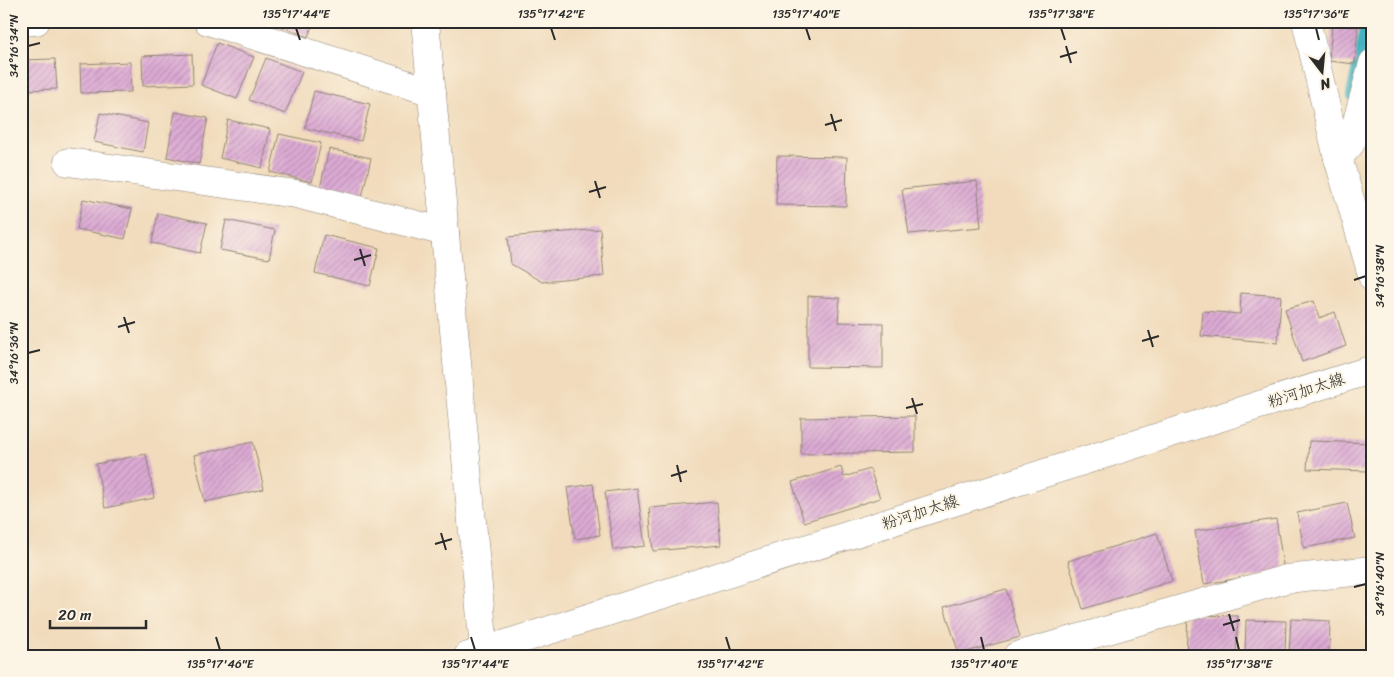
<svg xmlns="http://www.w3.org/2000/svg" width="1394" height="677" viewBox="0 0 1394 677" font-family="Sriracha,'Klee One',sans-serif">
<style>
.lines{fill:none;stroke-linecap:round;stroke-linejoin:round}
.stream{stroke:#44b3bf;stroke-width:10}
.building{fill:url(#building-hatch)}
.minor-casing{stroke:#8e8374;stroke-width:29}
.major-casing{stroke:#8e8374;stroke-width:29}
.minor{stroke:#fff;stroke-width:28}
.major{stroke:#fff;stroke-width:28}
.ticks{fill:none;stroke:#2b2b2b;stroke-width:2}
.labels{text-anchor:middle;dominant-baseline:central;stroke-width:4;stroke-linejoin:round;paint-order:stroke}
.street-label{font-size:16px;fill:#2b2b2b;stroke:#fcf5e5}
.neatline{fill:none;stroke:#2b2b2b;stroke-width:2}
.ticks-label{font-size:12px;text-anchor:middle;fill:#2b2b2b}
</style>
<defs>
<pattern id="building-hatch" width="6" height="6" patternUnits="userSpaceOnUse" patternTransform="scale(1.25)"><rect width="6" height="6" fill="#ddabd5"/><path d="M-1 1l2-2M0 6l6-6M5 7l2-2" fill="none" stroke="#b38bad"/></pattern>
</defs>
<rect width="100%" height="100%" fill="#fcf5e5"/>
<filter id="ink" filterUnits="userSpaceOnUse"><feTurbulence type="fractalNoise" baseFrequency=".02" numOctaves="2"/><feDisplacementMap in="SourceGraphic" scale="10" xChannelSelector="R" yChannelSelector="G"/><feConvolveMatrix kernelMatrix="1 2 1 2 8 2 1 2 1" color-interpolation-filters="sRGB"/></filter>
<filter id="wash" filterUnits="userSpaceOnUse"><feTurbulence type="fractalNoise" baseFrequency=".0096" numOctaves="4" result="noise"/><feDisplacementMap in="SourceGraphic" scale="20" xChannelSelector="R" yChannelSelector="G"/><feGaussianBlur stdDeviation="1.12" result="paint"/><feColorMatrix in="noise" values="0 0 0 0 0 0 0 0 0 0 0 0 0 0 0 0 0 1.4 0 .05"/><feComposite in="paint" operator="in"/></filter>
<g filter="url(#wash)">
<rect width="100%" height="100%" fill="#f1dbbc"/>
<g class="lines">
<g class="stream">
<path d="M 1351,95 L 1362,44 L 1364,21"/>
<path d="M 1373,491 L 1373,505"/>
</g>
</g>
<g id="blocks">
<g class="building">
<path d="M 272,21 L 314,21 L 308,37 L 272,23 Z"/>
<path d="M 1332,25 L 1358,27 L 1355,64 L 1329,61 Z"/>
<path d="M 217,43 L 254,57 L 237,99 L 201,85 Z"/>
<path d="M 192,54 L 193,84 L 143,86 L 142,56 Z"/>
<path d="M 266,58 L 302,72 L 285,114 L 249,100 Z"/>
<path d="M 55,59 L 57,89 L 21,90 L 21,60 Z"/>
<path d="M 130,62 L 131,92 L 81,93 L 80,64 Z"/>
<path d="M 314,91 L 370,104 L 361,141 L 305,128 Z"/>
<path d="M 175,112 L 208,118 L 199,164 L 167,157 Z"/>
<path d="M 100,113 L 148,123 L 143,152 L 94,142 Z"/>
<path d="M 228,120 L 270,129 L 262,168 L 220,158 Z"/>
<path d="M 279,134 L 321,143 L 312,182 L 270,172 Z"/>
<path d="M 329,149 L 371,158 L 362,197 L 320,188 Z"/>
<path d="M 777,156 L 847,157 L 846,206 L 776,205 Z"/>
<path d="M 977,181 L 981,227 L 909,234 L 902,189 Z"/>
<path d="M 83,199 L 132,209 L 125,239 L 77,229 Z"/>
<path d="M 158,213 L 207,223 L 200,253 L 152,243 Z"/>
<path d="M 226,220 L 275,230 L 269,259 L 220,250 Z"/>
<path d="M 600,229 L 604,276 L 542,282 L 511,264 L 508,237 Z"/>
<path d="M 324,235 L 379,248 L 370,286 L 315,273 Z"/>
<path d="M 1241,293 L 1281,296 L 1278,343 L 1201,336 L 1203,311 L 1240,314 Z"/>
<path d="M 808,296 L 840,298 L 838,322 L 883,323 L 883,368 L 808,367 Z"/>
<path d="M 1314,301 L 1319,318 L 1335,312 L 1346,346 L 1302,362 L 1285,309 Z"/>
<path d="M 915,416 L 915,452 L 801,454 L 801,418 Z"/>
<path d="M 1309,441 L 1370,443 L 1369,471 L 1307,469 Z"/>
<path d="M 253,442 L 264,489 L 205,502 L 194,455 Z"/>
<path d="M 146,454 L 154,498 L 105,508 L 96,464 Z"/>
<path d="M 841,467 L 844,477 L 870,469 L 880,498 L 804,522 L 792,482 Z"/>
<path d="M 593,484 L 600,535 L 575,539 L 567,488 Z"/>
<path d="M 637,488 L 645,546 L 613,550 L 605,492 Z"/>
<path d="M 717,502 L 721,545 L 653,551 L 649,508 Z"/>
<path d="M 1347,503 L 1355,538 L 1304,548 L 1297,513 Z"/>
<path d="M 1276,519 L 1284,571 L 1204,584 L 1195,531 Z"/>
<path d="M 1157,533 L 1172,581 L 1083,609 L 1068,561 Z"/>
<path d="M 1006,589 L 1020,637 L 959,654 L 944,607 Z"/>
<path d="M 1371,608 L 1373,609 L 1373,651 L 1369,651 Z"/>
<path d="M 1188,615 L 1238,616 L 1236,656 L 1186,656 Z"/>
<path d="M 1291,619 L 1330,621 L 1329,656 L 1289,656 Z"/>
<path d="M 1246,620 L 1286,621 L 1285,656 L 1245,656 Z"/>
</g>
</g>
</g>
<g filter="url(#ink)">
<use href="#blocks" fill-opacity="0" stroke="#8e8374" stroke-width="1"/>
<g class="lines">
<defs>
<g id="minor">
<path d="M 208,21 L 432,92"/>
<path d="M 425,21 L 484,650"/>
<path d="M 1306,21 L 1338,158 L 1373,278"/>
<path d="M 21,22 L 36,21"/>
<path d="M 1338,158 L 1351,143 L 1373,63"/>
<path d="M 68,162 L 296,194 L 445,232"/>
<path d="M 1017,656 L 1286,579 L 1373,570"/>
</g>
<path id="major" d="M 468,656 L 1373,369"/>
</defs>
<use href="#minor" class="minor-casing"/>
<use href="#major" class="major-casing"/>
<use href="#minor" class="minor"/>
<use href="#major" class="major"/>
</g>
</g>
<path class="ticks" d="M 296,28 L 300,40M 551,28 L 555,40M 806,28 L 810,40M 1061,28 L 1065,40M 1316,28 L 1319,40M 28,46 L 40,43M 1066,46 L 1071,63M 1060,57 L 1077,52M 831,114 L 836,131M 825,125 L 842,120M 595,181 L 600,198M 589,192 L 606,187M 360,249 L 365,266M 354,260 L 371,255M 1354,280 L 1366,276M 124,317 L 129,333M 118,327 L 135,322M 1148,330 L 1153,347M 1142,341 L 1159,336M 28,353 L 40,350M 912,398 L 917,414M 906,408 L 923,404M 677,465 L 681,482M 671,476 L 687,471M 441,533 L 446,550M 435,544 L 452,539M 1354,587 L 1366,584M 1229,614 L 1234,631M 1223,625 L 1240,620M 216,637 L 220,650M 471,637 L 475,650M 726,637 L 730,650M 981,637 L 984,650M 1236,637 L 1239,650"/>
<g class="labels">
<g class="street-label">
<text transform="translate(1306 390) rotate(-18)">粉河加太線</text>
<text transform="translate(920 512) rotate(-18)">粉河加太線</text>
</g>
</g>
<rect width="1394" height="677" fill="none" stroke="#fcf5e5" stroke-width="55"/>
<g transform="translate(1322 72) rotate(164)" stroke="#fcf5e5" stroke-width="4" paint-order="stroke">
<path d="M0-4L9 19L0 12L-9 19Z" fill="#2b2b2b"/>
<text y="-8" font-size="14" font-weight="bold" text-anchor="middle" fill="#2b2b2b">N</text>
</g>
<path d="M50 620v8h96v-8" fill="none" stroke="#2b2b2b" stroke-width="2.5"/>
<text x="58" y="620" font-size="15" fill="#2b2b2b" stroke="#fcf5e5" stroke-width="4" paint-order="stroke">20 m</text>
<rect x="28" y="28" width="1338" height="622" class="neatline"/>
<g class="ticks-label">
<text x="296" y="18">135°17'44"E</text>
<text x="551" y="18">135°17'42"E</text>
<text x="806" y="18">135°17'40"E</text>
<text x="1061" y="18">135°17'38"E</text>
<text x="1316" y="18">135°17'36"E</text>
<text transform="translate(14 46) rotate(-90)" y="4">34°16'34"N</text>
<text transform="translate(1380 276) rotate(-90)" y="4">34°16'38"N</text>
<text transform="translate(14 353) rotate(-90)" y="4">34°16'36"N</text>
<text transform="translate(1380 584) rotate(-90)" y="4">34°16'40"N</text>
<text x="220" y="668">135°17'46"E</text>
<text x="475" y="668">135°17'44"E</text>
<text x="730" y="668">135°17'42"E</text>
<text x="984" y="668">135°17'40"E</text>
<text x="1239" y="668">135°17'38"E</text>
</g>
</svg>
